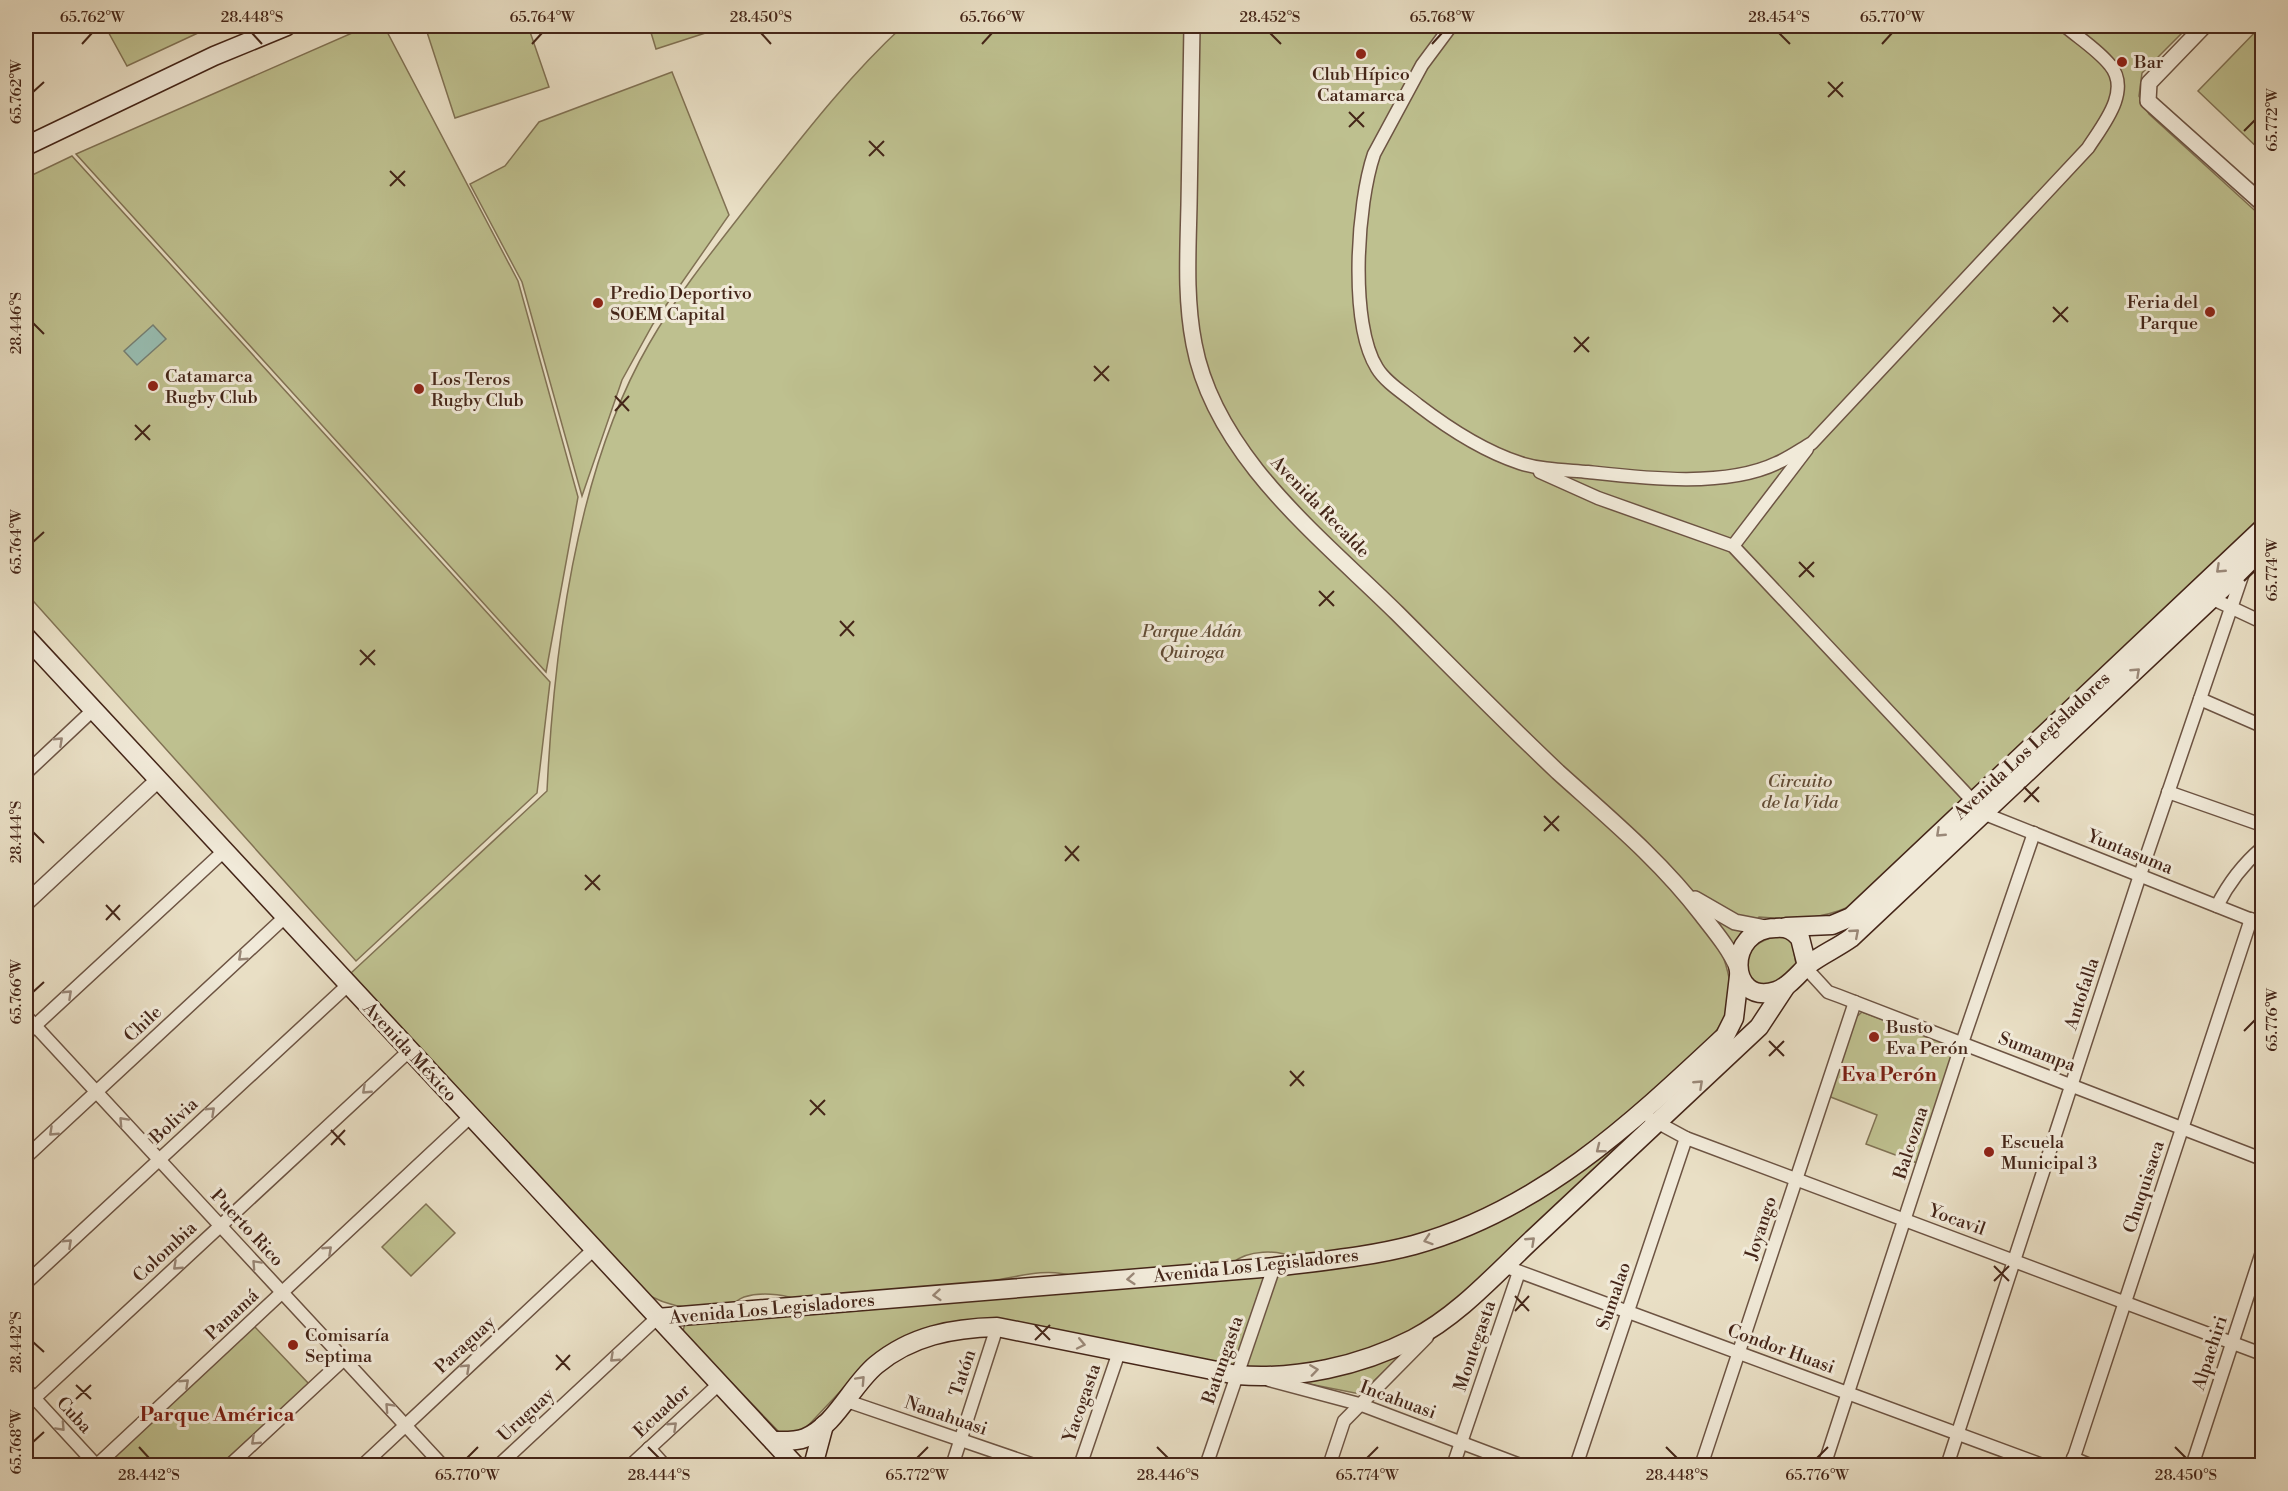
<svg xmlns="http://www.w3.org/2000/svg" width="2288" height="1491" viewBox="0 0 2288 1491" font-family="'Libre Bodoni',serif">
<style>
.green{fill:#bec08f;stroke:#817254;stroke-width:1.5}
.water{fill:#98bdb1;stroke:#768074;stroke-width:1.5}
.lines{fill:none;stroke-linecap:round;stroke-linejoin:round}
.minor-casing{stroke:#6d5443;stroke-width:15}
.tertiary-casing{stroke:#6d5443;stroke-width:18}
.secondary-casing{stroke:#442518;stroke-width:21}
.minor{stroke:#f1ead9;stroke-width:12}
.tertiary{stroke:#f1ead9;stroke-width:15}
.secondary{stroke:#f1ead9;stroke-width:18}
.oneway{stroke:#9a8878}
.ticks{fill:none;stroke:#442518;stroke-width:2}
.poi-dot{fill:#8f2418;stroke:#f1ead9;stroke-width:2}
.labels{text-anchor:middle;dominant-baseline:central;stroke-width:6;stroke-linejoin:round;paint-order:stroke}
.poi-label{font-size:18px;fill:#442518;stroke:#f1ead9;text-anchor:start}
.street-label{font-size:18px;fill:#442518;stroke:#f1ead9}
.park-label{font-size:18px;font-style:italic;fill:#624c36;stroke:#f1ead9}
.neighbourhood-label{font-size:20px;font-weight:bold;fill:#7a1f14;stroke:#f1ead9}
.neatline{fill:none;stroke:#442518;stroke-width:2}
.ticks-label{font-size:15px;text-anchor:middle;fill:#442518}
</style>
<rect width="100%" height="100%" fill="#e9dfc5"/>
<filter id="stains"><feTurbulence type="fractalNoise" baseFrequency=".00333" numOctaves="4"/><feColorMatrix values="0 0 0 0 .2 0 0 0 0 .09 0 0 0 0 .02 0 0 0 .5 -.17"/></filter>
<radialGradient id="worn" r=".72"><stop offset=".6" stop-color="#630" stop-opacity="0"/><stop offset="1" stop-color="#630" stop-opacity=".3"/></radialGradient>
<g class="green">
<path d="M 105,26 L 213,26 L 127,66 Z"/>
<path d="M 368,26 L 384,26 L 518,281 L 578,497 L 546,672 L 76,154 Z"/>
<path d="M 425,26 L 528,26 L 549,87 L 455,118 Z"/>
<path d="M 649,26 L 727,26 L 656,49 Z"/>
<path d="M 903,26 L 2189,26 L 2142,73 L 2139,96 L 2149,114 L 2262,217 L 2262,520 L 1851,906 C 1819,920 1794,920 1759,917 L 1723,956 C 1729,974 1735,995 1726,1014 C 1717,1036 1696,1052 1679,1069 C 1613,1133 1538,1190 1451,1226 C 1403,1246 1347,1250 1295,1258 C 1277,1249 1248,1250 1232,1263 L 1073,1276 C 1042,1266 1009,1280 978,1283 C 918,1290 857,1294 796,1299 C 781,1294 760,1292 744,1297 C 738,1299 734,1304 728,1306 C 701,1311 673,1308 650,1296 L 351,973 L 547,791 C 554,647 576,470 649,344 C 681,288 724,237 763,186 C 808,129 850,75 903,26 Z"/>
<path d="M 2261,26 L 2262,26 L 2262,152 L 2198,91 Z"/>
<path d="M 672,72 L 729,215 L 653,324 L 622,380 L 582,496 L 522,282 L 470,184 L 505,166 L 539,122 Z"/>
<path d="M 72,156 L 550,682 L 537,793 L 356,961 L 26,593 L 26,178 Z"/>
<path d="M 1782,935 L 1792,941 L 1796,964 L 1779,982 L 1760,986 L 1748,977 C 1744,948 1755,941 1782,935 Z"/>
<path d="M 1862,1012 L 1943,1042 L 1951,1049 L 1952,1056 L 1917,1163 L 1866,1144 L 1877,1115 L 1828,1096 L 1854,1019 Z"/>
<path d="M 1638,1126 L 1641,1127 C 1605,1162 1569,1196 1532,1231 C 1489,1272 1444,1316 1390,1343 C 1345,1365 1278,1370 1229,1367 L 964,1321 L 851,1380 L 802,1432 L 780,1433 L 683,1332 L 685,1322 L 1416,1250 Z"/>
<path d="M 426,1204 L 455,1233 L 411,1276 L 382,1247 Z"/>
<path d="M 254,1326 L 309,1384 L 220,1465 L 109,1466 L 111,1460 Z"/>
<path d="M 1407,1350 L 1360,1394 L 1289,1380 Z"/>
</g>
<path class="water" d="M 153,325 L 166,339 L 137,365 L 124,351 Z"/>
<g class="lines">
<defs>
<g id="minor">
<path d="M 1451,26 L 1422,65 L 1374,154 C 1357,204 1349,323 1377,368 C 1386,383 1405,394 1418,405 C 1448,428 1483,451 1520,463 C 1542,470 1565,470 1588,472 C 1643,478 1725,488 1777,463 C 1789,458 1800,450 1812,443 L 2088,148 C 2102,126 2132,91 2110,65 C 2098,50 2079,38 2065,26"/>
<path d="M 1540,472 L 1598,498 L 1733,546 L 1985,814 L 2262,924"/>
<path d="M 1733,546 L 1807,449"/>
<path d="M 2213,599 L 2262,622"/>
<path d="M 2200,699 L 2262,726"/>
<path d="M 26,773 L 93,710"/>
<path d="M 2168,792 L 2262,825"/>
<path d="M 2217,906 C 2229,882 2242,865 2262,848"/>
<path d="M 1806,968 L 1828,992 L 1839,996 L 2262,1159"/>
<path d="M 26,1016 L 443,1466"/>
<path d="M 26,1034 L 224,851"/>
<path d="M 1651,1119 L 1686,1138 L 2262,1354"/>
<path d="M 26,1157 L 285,917"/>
<path d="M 1504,1266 L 2045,1466"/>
<path d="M 26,1283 L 348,985"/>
<path d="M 1269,1380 L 1359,1404 L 1523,1466"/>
<path d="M 26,1389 L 97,1466"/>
<path d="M 844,1400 L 1037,1466"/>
<path d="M 26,1406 L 409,1051"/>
<path d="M 649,1448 L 665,1466"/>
<path d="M 2073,1458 L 2092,1466"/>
<path d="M 96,1466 L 470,1117"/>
<path d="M 229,1466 L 344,1359"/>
<path d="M 362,1466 L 593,1250"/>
<path d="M 498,1466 L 657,1318"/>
<path d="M 630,1466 L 719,1384"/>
<path d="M 952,1466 L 997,1327"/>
<path d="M 1080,1466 L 1119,1352"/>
<path d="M 1206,1466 L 1274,1267"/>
<path d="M 1329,1466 L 1344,1421 L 1427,1337"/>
<path d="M 1453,1466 L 1519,1272"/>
<path d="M 1576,1466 L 1686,1138"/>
<path d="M 1701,1466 L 1855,1002"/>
<path d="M 1824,1466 L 1962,1043 L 2034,833"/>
<path d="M 1947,1466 L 2140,875 L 2244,570"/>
<path d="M 2071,1466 L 2251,919"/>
<path d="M 2192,1466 L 2262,1252"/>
</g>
<g id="tertiary">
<path d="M 1192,26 C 1191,85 1190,145 1189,205 C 1188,252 1185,298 1194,344 C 1215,456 1320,537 1397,613 C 1450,666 1503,720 1558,772 C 1609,818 1660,860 1702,915 C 1715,932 1729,948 1737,967"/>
<path d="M 2204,26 L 2149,83 L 2148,101 L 2262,203"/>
<path d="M 1695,899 L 1735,922 L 1766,928"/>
<path d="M 26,903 L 158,780"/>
</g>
<g id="secondary">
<path d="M 26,146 L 214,56 L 287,26"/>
<path d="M 26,637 L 796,1466"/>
<path d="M 1786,927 L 1832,925 L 1851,917 L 2262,529"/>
<path d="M 1807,966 L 1800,938 C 1793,930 1787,927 1776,928 C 1725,928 1727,1007 1776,991 C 1789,987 1798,974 1808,965 C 1821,955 1837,948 1851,938 L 2262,551"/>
<path d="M 657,1318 L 1274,1267 C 1321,1261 1369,1257 1414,1245 C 1540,1210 1632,1123 1725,1036 L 1734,1018 L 1739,976"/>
<path d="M 773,1441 C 784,1441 795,1442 805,1438 C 836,1425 851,1386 876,1365 C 911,1336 952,1328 997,1327 L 1237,1375 C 1296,1380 1360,1366 1413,1339 C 1460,1315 1498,1271 1537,1235 C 1611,1166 1685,1097 1759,1027 L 1786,986"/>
<path d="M 813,1466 L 824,1425"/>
</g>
</defs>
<use href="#minor" class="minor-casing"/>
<use href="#tertiary" class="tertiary-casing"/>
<use href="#secondary" class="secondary-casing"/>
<use href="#minor" class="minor"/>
<use href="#tertiary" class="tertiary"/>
<use href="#secondary" class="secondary"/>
</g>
<defs><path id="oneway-chevron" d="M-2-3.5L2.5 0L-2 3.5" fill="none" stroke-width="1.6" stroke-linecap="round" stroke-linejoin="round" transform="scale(1.5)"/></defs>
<g class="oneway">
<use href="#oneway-chevron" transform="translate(2220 569) rotate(137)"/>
<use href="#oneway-chevron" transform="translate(2136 672) rotate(-43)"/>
<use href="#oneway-chevron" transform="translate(59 741) rotate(-43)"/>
<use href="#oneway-chevron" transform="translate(1940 833) rotate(137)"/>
<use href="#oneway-chevron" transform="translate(1855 933) rotate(-41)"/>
<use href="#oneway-chevron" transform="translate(242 957) rotate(137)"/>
<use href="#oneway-chevron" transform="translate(68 994) rotate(-43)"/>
<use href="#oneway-chevron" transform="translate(1699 1084) rotate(-43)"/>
<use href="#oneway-chevron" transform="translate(366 1090) rotate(137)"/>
<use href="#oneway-chevron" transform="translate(211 1111) rotate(-43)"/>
<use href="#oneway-chevron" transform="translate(123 1121) rotate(-133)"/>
<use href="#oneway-chevron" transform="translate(53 1132) rotate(137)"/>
<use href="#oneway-chevron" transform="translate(1600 1149) rotate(142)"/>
<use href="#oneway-chevron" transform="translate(1428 1240) rotate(162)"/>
<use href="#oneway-chevron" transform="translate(1531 1241) rotate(-43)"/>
<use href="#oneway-chevron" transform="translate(68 1243) rotate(-43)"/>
<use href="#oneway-chevron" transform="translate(328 1250) rotate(-43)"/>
<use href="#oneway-chevron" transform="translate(256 1264) rotate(-133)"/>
<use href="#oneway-chevron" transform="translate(177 1266) rotate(137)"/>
<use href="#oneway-chevron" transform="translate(1131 1279) rotate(175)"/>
<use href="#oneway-chevron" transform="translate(937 1295) rotate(175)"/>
<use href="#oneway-chevron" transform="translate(1081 1344) rotate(12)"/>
<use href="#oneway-chevron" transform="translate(614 1358) rotate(137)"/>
<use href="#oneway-chevron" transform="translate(466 1368) rotate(-43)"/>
<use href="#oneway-chevron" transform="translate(1314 1370) rotate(-8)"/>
<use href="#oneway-chevron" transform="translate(861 1380) rotate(-47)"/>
<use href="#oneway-chevron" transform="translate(185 1383) rotate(-43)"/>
<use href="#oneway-chevron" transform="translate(389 1407) rotate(-133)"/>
<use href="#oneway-chevron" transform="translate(673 1426) rotate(-43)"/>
<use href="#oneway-chevron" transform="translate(61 1427) rotate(47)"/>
<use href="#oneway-chevron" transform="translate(255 1441) rotate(137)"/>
</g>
<path class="ticks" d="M 252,33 L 262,44M 761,33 L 771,44M 1270,33 L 1281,44M 1779,33 L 1790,44M 82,44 L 92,33M 532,44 L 542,33M 982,44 L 992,33M 1432,44 L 1442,33M 1882,44 L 1892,33M 1828,82 L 1843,97M 33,92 L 44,82M 1828,97 L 1843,82M 1349,112 L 1364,127M 1349,127 L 1364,112M 2244,131 L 2255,120M 869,141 L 884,156M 869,156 L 884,141M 390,171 L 405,186M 390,186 L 405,171M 2053,307 L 2068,322M 2053,322 L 2068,307M 33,323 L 44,334M 1574,337 L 1589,352M 1574,352 L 1589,337M 1094,366 L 1109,381M 1094,381 L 1109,366M 615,396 L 629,411M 615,411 L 629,396M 135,425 L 150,440M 135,440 L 150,425M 33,542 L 44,532M 1799,562 L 1814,577M 1799,577 L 1814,562M 2244,581 L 2255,570M 1319,591 L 1334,606M 1319,606 L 1334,591M 840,621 L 854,636M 840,636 L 854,621M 360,650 L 375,665M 360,665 L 375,650M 2024,787 L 2039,802M 2024,802 L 2039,787M 1544,816 L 1559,831M 1544,831 L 1559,816M 33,832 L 44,843M 1065,846 L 1079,861M 1065,861 L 1079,846M 585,875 L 600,890M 585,890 L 600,875M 106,905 L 120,920M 106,920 L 120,905M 33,992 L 44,982M 2244,1031 L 2255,1020M 1769,1041 L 1784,1056M 1769,1056 L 1784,1041M 1290,1071 L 1304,1086M 1290,1086 L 1304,1071M 810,1100 L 825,1115M 810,1115 L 825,1100M 331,1130 L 345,1145M 331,1145 L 345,1130M 1994,1266 L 2009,1281M 1994,1281 L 2009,1266M 1515,1296 L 1529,1311M 1515,1311 L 1529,1296M 1035,1325 L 1050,1340M 1035,1340 L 1050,1325M 33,1342 L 44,1352M 556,1355 L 570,1370M 556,1370 L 570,1355M 76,1385 L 91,1399M 76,1399 L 91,1385M 33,1442 L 44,1432M 139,1447 L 149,1458M 648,1447 L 659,1458M 1157,1447 L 1168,1458M 1666,1447 L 1677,1458M 2175,1447 L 2186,1458M 467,1458 L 478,1447M 917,1458 L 928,1447M 1367,1458 L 1378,1447M 1817,1458 L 1828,1447"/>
<g class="poi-dot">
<circle cx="1361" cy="54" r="6"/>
<circle cx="2122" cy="62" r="6"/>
<circle cx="598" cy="303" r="6"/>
<circle cx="2210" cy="312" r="6"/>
<circle cx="153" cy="386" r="6"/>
<circle cx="419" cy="389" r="6"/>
<circle cx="1874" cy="1037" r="6"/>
<circle cx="1989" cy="1152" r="6"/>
<circle cx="293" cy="1345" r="6"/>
</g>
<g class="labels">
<g class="poi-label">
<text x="2134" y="62">Bar</text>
<text x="1361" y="74" text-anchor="middle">Club Hípico<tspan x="1361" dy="21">Catamarca</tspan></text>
<text x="610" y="293">Predio Deportivo<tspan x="610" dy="21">SOEM Capital</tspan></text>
<text x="2198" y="302" text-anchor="end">Feria del<tspan x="2198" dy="21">Parque</tspan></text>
<text x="165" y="376">Catamarca<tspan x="165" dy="21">Rugby Club</tspan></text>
<text x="431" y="379">Los Teros<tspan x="431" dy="21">Rugby Club</tspan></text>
<text x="1886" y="1027">Busto<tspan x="1886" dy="21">Eva Perón</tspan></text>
<text x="2001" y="1142">Escuela<tspan x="2001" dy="21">Municipal 3</tspan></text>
<text x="305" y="1335">Comisaría<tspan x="305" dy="21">Septima</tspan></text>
</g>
<g class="street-label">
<text transform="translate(1320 507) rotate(46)">Avenida Recalde</text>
<text transform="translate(2032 746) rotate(-43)">Avenida Los Legisladores</text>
<text transform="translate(2130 852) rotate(22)">Yuntasuma</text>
<text transform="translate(2082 994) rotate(-72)">Antofalla</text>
<text transform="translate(143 1024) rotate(-43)">Chile</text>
<text transform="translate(410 1052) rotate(47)">Avenida México</text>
<text transform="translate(2037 1052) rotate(21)">Sumampa</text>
<text transform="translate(174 1121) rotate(-43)">Bolivia</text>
<text transform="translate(1911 1143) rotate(-72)">Balcozna</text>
<text transform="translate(2144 1187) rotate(-72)">Chuquisaca</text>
<text transform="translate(1957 1220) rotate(20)">Yocavil</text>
<text transform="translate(247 1228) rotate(47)">Puerto Rico</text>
<text transform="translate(1761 1228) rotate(-72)">Joyango</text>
<text transform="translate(165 1252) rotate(-43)">Colombia</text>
<text transform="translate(1256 1266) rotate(-6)">Avenida Los Legisladores</text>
<text transform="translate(1614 1296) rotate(-71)">Sumalao</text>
<text transform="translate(772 1309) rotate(-5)">Avenida Los Legisladores</text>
<text transform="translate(232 1315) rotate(-43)">Panamá</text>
<text transform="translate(465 1345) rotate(-43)">Paraguay</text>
<text transform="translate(1475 1346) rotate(-71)">Montegasta</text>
<text transform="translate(1781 1349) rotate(20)">Condor Huasi</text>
<text transform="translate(2210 1353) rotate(-72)">Alpachiri</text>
<text transform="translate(1223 1360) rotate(-71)">Batungasta</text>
<text transform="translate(963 1373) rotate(-72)">Tatón</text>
<text transform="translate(1398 1400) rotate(20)">Incahuasi</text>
<text transform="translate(1082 1403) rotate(-71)">Yacogasta</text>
<text transform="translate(662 1411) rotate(-43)">Ecuador</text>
<text transform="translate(74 1415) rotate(47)">Cuba</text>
<text transform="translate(526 1415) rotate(-43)">Uruguay</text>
<text transform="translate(946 1416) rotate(19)">Nanahuasi</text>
</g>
<g class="park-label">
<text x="1192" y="631">Parque Adán<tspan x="1192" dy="21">Quiroga</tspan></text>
<text x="1800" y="781">Circuito<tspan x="1800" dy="21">de la Vida</tspan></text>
</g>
<g class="neighbourhood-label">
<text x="1889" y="1075">Eva Perón</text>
<text x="217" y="1415">Parque América</text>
</g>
</g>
<rect width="2288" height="1491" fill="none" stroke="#e9dfc5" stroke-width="66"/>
<rect x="33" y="33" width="2222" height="1425" class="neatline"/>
<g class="ticks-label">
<text x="92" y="22">65.762°W</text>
<text x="252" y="22">28.448°S</text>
<text x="542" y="22">65.764°W</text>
<text x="761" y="22">28.450°S</text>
<text x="992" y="22">65.766°W</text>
<text x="1270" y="22">28.452°S</text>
<text x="1442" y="22">65.768°W</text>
<text x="1779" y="22">28.454°S</text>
<text x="1892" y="22">65.770°W</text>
<text transform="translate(16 92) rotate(-90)" y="5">65.762°W</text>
<text transform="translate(2272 120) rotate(-90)" y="5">65.772°W</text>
<text transform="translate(16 323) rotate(-90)" y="5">28.446°S</text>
<text transform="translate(16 542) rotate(-90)" y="5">65.764°W</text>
<text transform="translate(2272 570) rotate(-90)" y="5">65.774°W</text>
<text transform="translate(16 832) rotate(-90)" y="5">28.444°S</text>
<text transform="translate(16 992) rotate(-90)" y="5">65.766°W</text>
<text transform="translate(2272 1020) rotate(-90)" y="5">65.776°W</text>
<text transform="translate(16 1342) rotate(-90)" y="5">28.442°S</text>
<text transform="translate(16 1442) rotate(-90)" y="5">65.768°W</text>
<text x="149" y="1480">28.442°S</text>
<text x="467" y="1480">65.770°W</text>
<text x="659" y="1480">28.444°S</text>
<text x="917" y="1480">65.772°W</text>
<text x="1168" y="1480">28.446°S</text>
<text x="1367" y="1480">65.774°W</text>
<text x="1677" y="1480">28.448°S</text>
<text x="1817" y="1480">65.776°W</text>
<text x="2186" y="1480">28.450°S</text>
</g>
<rect width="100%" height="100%" filter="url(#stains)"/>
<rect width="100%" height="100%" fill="url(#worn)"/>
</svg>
